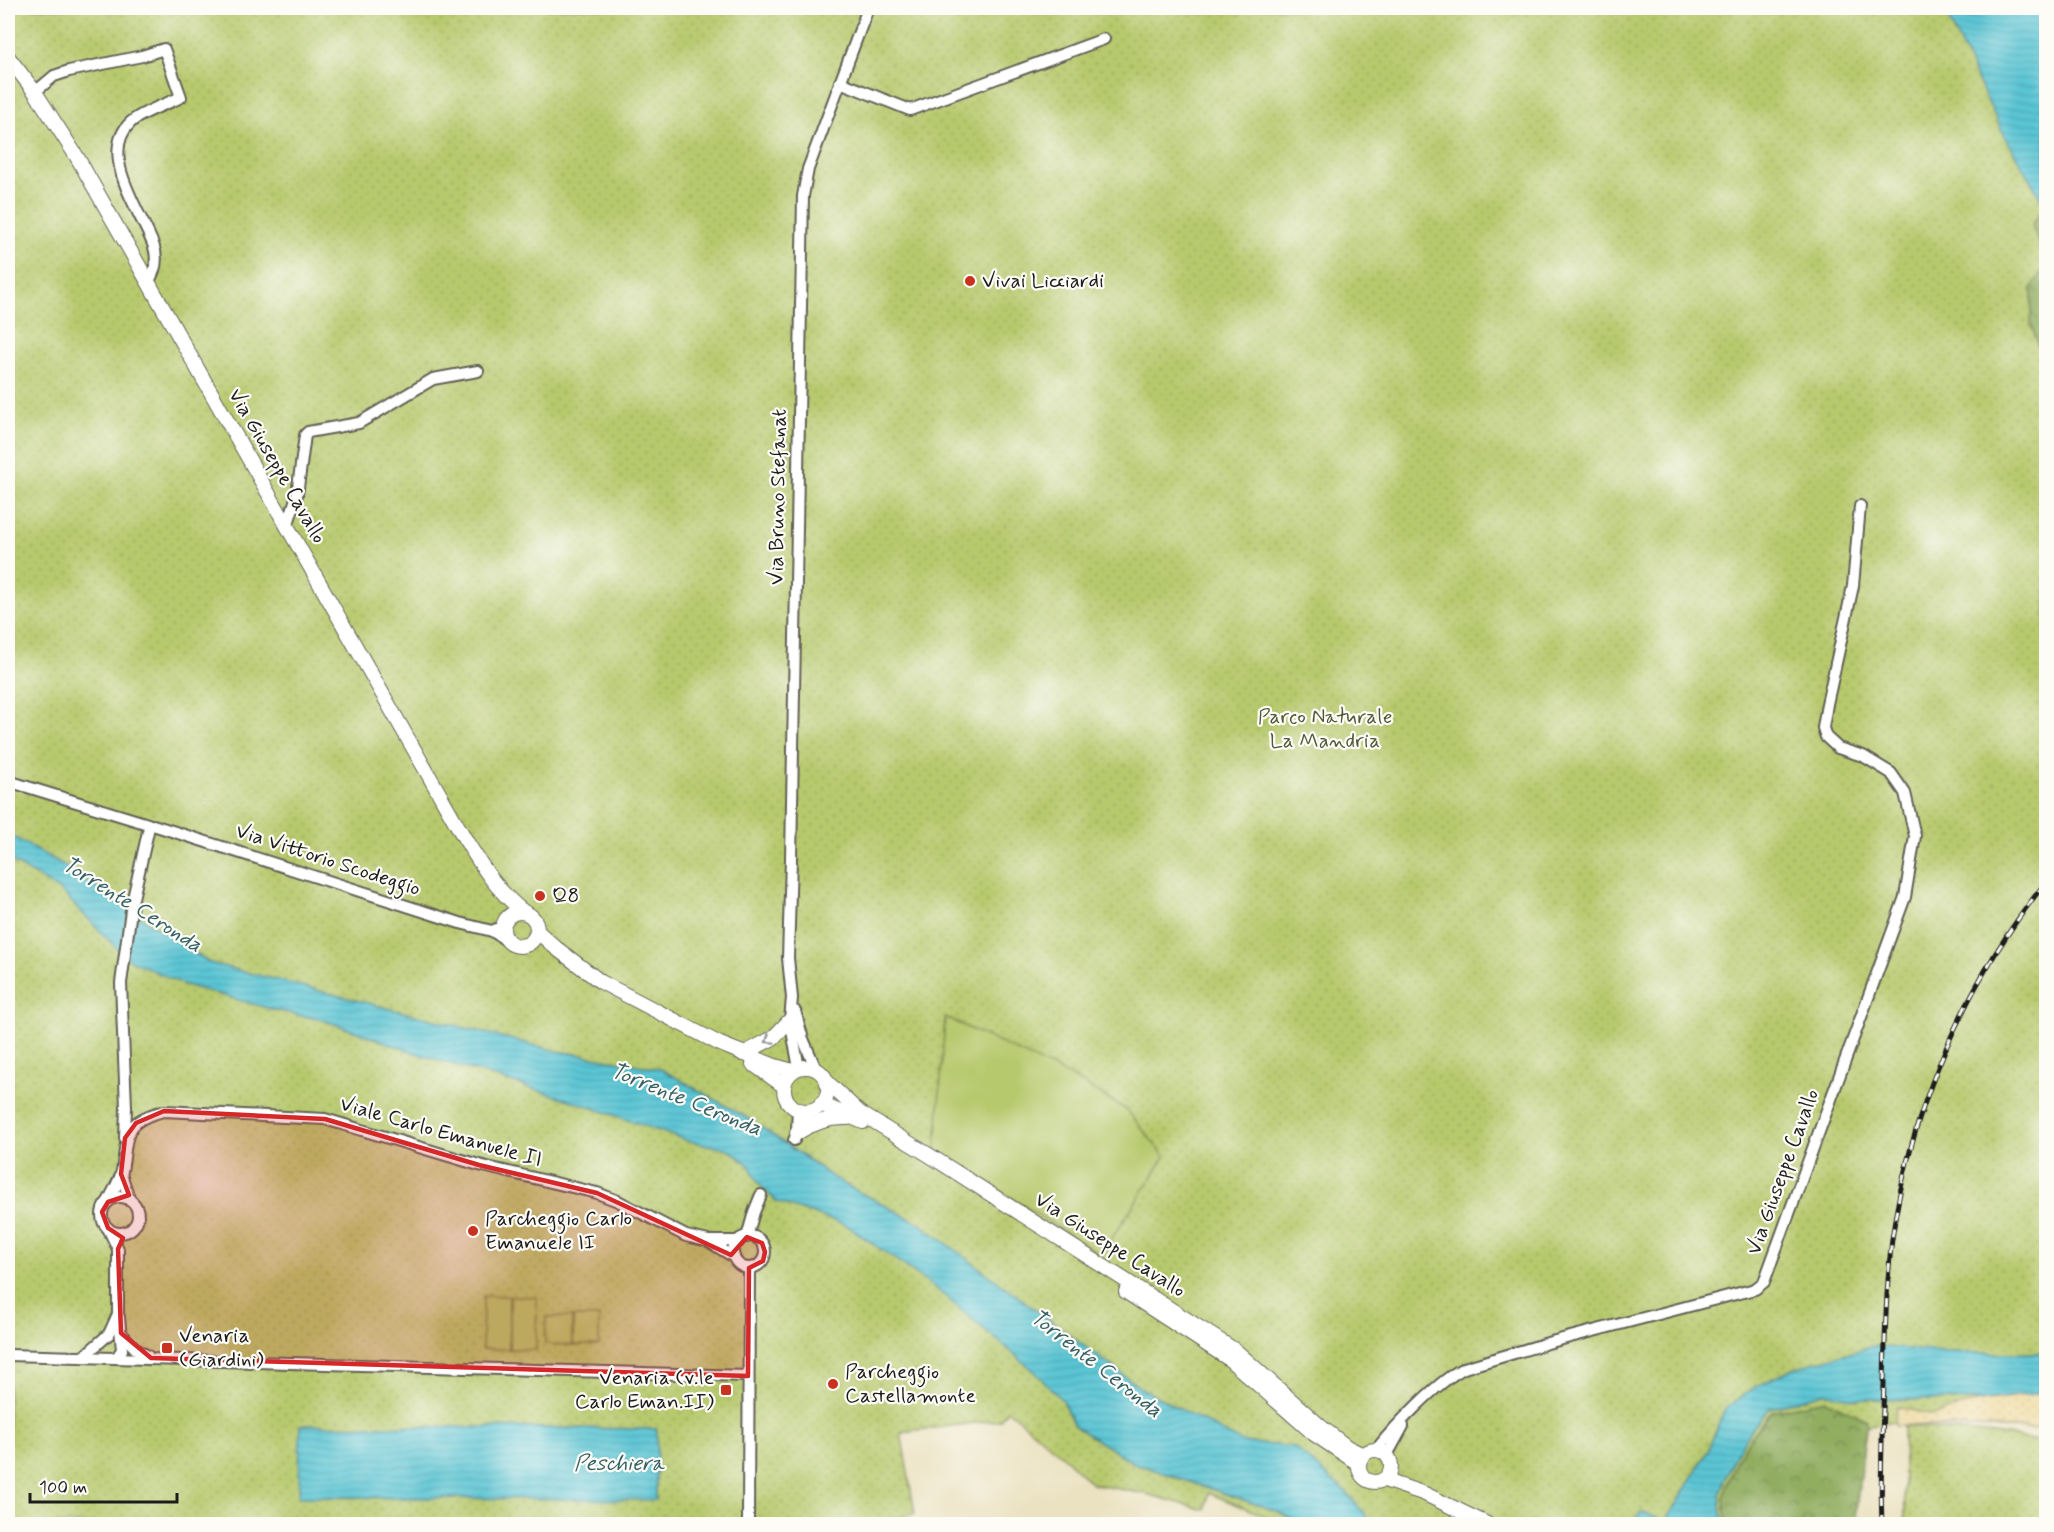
<svg xmlns="http://www.w3.org/2000/svg" width="2054" height="1532" viewBox="0 0 2054 1532" font-family="Mynerve,sans-serif">
<style>
.green{fill:url(#green-dots);stroke:#6a7244;stroke-width:1.5}
.forest{fill:url(#forest-crowns);stroke:#56643e;stroke-width:1.5}
.sand{fill:url(#sand-dots);stroke:#857b5d;stroke-width:1.5}
.pitch{fill:#b7c96d;stroke:#6a7244;stroke-width:1.5}
.water{fill:url(#water-rules);stroke:#3b7078;stroke-width:1.5}
.lines{fill:none;stroke-linecap:round;stroke-linejoin:round}
.minor-casing{stroke:#646156;stroke-width:14}
.tertiary-casing{stroke:#646156;stroke-width:16}
.minor{stroke:#fff;stroke-width:10}
.tertiary{stroke:#fff;stroke-width:14}
.rail-casing{stroke:#1c1c1c;stroke-width:5}
.rail{stroke:#fdfcf7;stroke-width:3;stroke-dasharray:9;stroke-linecap:butt}
.oneway{stroke:#999}
.marked{fill:#d62828;fill-opacity:0.2;stroke:#d62828;stroke-width:4.5;stroke-linejoin:round}
.poi-dot{fill:#c8321e;stroke:#fdfcf7;stroke-width:2}
.labels{text-anchor:middle;dominant-baseline:central;stroke-width:4.5;stroke-linejoin:round;paint-order:stroke}
.poi-label{font-size:21px;fill:#1c1c1c;stroke:#fdfcf7;text-anchor:start}
.street-label{font-size:21px;fill:#1c1c1c;stroke:#fdfcf7}
.park-label{font-size:21px;fill:#525938;stroke:#fdfcf7}
.water-label{font-size:22px;font-style:italic;fill:#356066;stroke:#fdfcf7}
</style>
<defs>
<pattern id="green-dots" width="8" height="8" patternUnits="userSpaceOnUse" patternTransform="scale(1.5)"><rect width="8" height="8" fill="#b7c96d"/><path d="M2 2h.1M6 6h.1" fill="none" stroke="#9dac5e" stroke-width="1.8" stroke-linecap="round"/></pattern>
<pattern id="forest-crowns" width="20" height="18" patternUnits="userSpaceOnUse" patternTransform="scale(1.5)"><rect width="20" height="18" fill="#91ad60"/><path d="M2 6a3 3 0 1 1 6 0M12 15a3 3 0 1 1 6 0" fill="none" stroke="#768c4e"/></pattern>
<pattern id="sand-dots" width="8" height="8" patternUnits="userSpaceOnUse" patternTransform="scale(1.5)"><rect width="8" height="8" fill="#eeda9e"/><path d="M2 2h.1M6 6h.1" fill="none" stroke="#ccba88" stroke-width="1.8" stroke-linecap="round"/></pattern>
<pattern id="water-rules" width="6" height="5" patternUnits="userSpaceOnUse" patternTransform="scale(1.5)"><rect width="6" height="5" fill="#5ac5d4"/><path d="M0 2.5h6" fill="none" stroke="#4ea9b5"/></pattern>
</defs>
<rect width="100%" height="100%" fill="#fdfcf7"/>
<filter id="ink" filterUnits="userSpaceOnUse"><feTurbulence type="fractalNoise" baseFrequency=".0167" numOctaves="2"/><feDisplacementMap in="SourceGraphic" scale="12" xChannelSelector="R" yChannelSelector="G"/><feConvolveMatrix kernelMatrix="1 2 1 2 8 2 1 2 1" color-interpolation-filters="sRGB"/></filter>
<filter id="wash" filterUnits="userSpaceOnUse"><feTurbulence type="fractalNoise" baseFrequency=".008" numOctaves="4" result="noise"/><feDisplacementMap in="SourceGraphic" scale="24" xChannelSelector="R" yChannelSelector="G"/><feGaussianBlur stdDeviation="1.35" result="paint"/><feColorMatrix in="noise" values="0 0 0 0 0 0 0 0 0 0 0 0 0 0 0 0 0 1.4 0 .05"/><feComposite in="paint" operator="in"/></filter>
<g filter="url(#wash)">
<rect width="100%" height="100%" fill="#ebe2c1"/>
<g class="green">
<path d="M 8,8 L 2046,8 L 2046,1427 L 1890,1422 L 1843,1429 L 1762,1524 L 1285,1524 L 1208,1493 L 1205,1510 L 1146,1494 L 1092,1484 L 1056,1450 L 1007,1410 L 1000,1420 L 901,1432 L 915,1514 L 866,1524 L 8,1524 Z"/>
<path d="M 1903,1426 L 1987,1433 L 2046,1442 L 2046,1524 L 1905,1524 Z"/>
</g>
<g class="forest">
<path d="M 2045,206 L 2046,214 L 2046,264 L 2032,224 Z"/>
<path d="M 2046,265 L 2046,370 L 2031,324 L 2032,287 Z"/>
<path d="M 1826,1400 L 1867,1420 L 1856,1509 L 1858,1524 L 1726,1524 L 1724,1494 L 1736,1461 L 1752,1435 L 1772,1411 Z"/>
</g>
<path class="sand" d="M 2007,1390 L 2046,1390 L 2046,1429 L 1895,1425 L 1896,1407 L 1933,1415 L 1980,1401 Z"/>
<g class="pitch">
<path d="M 945,1017 L 1072,1077 L 1127,1110 L 1165,1157 L 1101,1255 L 936,1150 Z"/>
<path d="M 483,1296 L 509,1296 L 509,1349 L 482,1349 Z"/>
<path d="M 510,1296 L 537,1297 L 536,1350 L 510,1349 Z"/>
<path d="M 546,1317 L 572,1317 L 572,1345 L 545,1344 Z"/>
<rect x="573" y="1317" width="26" height="28"/>
</g>
<g class="water">
<path d="M 1943,8 L 2046,8 L 2046,214 L 2045,206 L 2001,129 Z"/>
<path d="M 8,834 L 62,864 L 210,963 L 553,1050 L 661,1069 L 751,1120 L 840,1182 L 919,1223 L 1141,1388 L 1242,1442 L 1294,1447 L 1346,1492 L 1373,1524 L 1302,1524 L 1276,1511 L 1134,1463 L 1074,1426 L 1062,1400 L 1034,1371 L 929,1283 L 846,1225 L 777,1202 L 759,1184 L 749,1165 L 728,1149 L 688,1141 L 576,1102 L 419,1054 L 323,1020 L 274,1010 L 182,984 L 126,958 L 62,892 L 8,859 Z"/>
<path d="M 1873,1346 L 1956,1353 L 2046,1353 L 2046,1392 L 1980,1401 L 1859,1399 L 1824,1393 L 1770,1408 L 1749,1432 L 1733,1460 L 1720,1493 L 1723,1524 L 1632,1524 L 1641,1512 L 1666,1521 L 1707,1452 L 1725,1409 L 1755,1387 L 1794,1368 Z"/>
<path d="M 300,1425 L 657,1429 L 656,1500 L 299,1497 Z"/>
</g>
</g>
<g filter="url(#ink)">
<g class="lines">
<defs>
<g id="minor">
<path d="M 840,82 L 910,110 L 1104,39"/>
<path d="M 35,92 L 54,76 L 69,71 L 142,56 L 164,49 L 181,97 C 167,104 142,112 131,122 C 96,155 143,214 154,247 C 158,260 155,272 148,282"/>
<path d="M 287,527 L 297,495 L 305,435 L 308,432 L 359,423 L 433,379 L 478,371"/>
<path d="M 8,781 L 148,824"/>
<path d="M 153,825 L 460,923 L 492,931 L 511,943"/>
<path d="M 492,931 L 503,926"/>
<path d="M 795,1011 L 803,1039 L 816,1069"/>
<path d="M 799,1068 L 790,1020 L 792,998 L 788,958 L 791,859 L 803,196 L 808,169 L 868,8"/>
<path d="M 797,1130 L 798,1109"/>
<path d="M 125,1138 L 126,1107 L 121,983 L 132,903 L 149,827"/>
<path d="M 794,1140 L 811,1110"/>
<path d="M 121,1174 L 130,1201"/>
<circle cx="120" cy="1215" r="18"/>
<path d="M 108,1202 C 112,1192 120,1181 122,1171 C 128,1136 122,1121 164,1111 L 325,1119 L 479,1165 L 597,1193 L 618,1201 L 686,1236 L 708,1241 L 739,1241"/>
<circle cx="749" cy="1252" r="16"/>
<path d="M 747,1237 L 754,1212 L 761,1195"/>
<path d="M 708,1241 L 734,1257"/>
<path d="M 121,1333 L 136,1349 L 148,1356"/>
<path d="M 8,1355 L 748,1376"/>
<path d="M 83,1357 L 109,1334 L 118,1314 L 118,1249 L 108,1228"/>
<path d="M 116,1358 L 122,1350 L 119,1317"/>
<path d="M 1376,1450 C 1396,1425 1437,1382 1464,1368 L 1551,1342 L 1755,1289 L 1764,1282 L 1905,897 L 1915,836 L 1905,793 L 1891,773 L 1863,756 L 1838,748 L 1826,737 L 1823,728 L 1827,704 L 1853,586 L 1860,506"/>
<path d="M 1387,1455 L 1403,1426"/>
<path d="M 748,1524 L 749,1268"/>
</g>
<g id="tertiary">
<path d="M 8,57 L 35,92 L 77,157 L 465,839 C 483,868 497,891 524,912"/>
<circle cx="520" cy="929" r="17"/>
<path d="M 537,931 L 556,948 L 601,982 L 720,1044 L 775,1066 L 793,1071"/>
<path d="M 743,1054 L 773,1038 L 790,1020"/>
<path d="M 753,1064 L 784,1086"/>
<circle cx="806" cy="1089" r="22"/>
<path d="M 827,1082 L 860,1113 L 929,1155 L 1236,1351 L 1320,1426 L 1347,1447 L 1363,1455"/>
<path d="M 821,1104 L 863,1122"/>
<path d="M 797,1133 C 812,1123 829,1117 848,1118"/>
<path d="M 1126,1292 L 1229,1359 L 1314,1434 L 1359,1464"/>
<circle cx="1375" cy="1466" r="16"/>
<path d="M 1384,1480 L 1425,1494 L 1487,1524"/>
</g>
</defs>
<use href="#minor" class="minor-casing"/>
<use href="#tertiary" class="tertiary-casing"/>
<use href="#minor" class="minor"/>
<use href="#tertiary" class="tertiary"/>
<defs>
<path id="rail" d="M 1882,1524 C 1880,1478 1882,1431 1884,1384 C 1885,1336 1886,1287 1892,1239 C 1910,1110 1964,984 2046,882"/>
</defs>
<use href="#rail" class="rail-casing"/>
<use href="#rail" class="rail"/>
</g>
<defs><path id="oneway-chevron" d="M-2-3.5L2.5 0L-2 3.5" fill="none" stroke-width="1.6" stroke-linecap="round" stroke-linejoin="round" transform="scale(1.5)"/></defs>
<use class="oneway" href="#oneway-chevron" transform="translate(769 1040) rotate(146)"/>
</g>
<path class="marked" d="M 164,1111 L 325,1119 L 479,1165 L 597,1193 L 731,1255 L 747,1237 L 762,1243 L 765,1252 L 763,1261 L 749,1268 L 748,1376 L 151,1358 L 121,1333 L 118,1249 L 123,1238 L 108,1228 L 102,1212 L 108,1202 L 129,1195 L 121,1174 L 125,1138 L 136,1123 Z"/>
<g class="poi-dot">
<circle cx="970" cy="281" r="6"/>
<circle cx="540" cy="896" r="6"/>
<circle cx="473" cy="1231" r="6"/>
<rect x="161" y="1342" width="12" height="12" rx="3"/>
<circle cx="833" cy="1384" r="6"/>
<rect x="720" y="1384" width="12" height="12" rx="3"/>
</g>
<g class="labels">
<g class="poi-label">
<text x="982" y="281">Vivai Licciardi</text>
<text x="552" y="896">Q8</text>
<text x="485" y="1219">Parcheggio Carlo<tspan x="485" dy="24">Emanuele II</tspan></text>
<text x="179" y="1336">Venaria<tspan x="179" dy="24">(Giardini)</tspan></text>
<text x="845" y="1372">Parcheggio<tspan x="845" dy="24">Castellamonte</tspan></text>
<text x="714" y="1378" text-anchor="end">Venaria (v.le<tspan x="714" dy="24">Carlo Eman.II)</tspan></text>
</g>
<g class="street-label">
<text transform="translate(277 466) rotate(60)">Via Giuseppe Cavallo</text>
<text transform="translate(778 497) rotate(-89)">Via Bruno Stefanat</text>
<text transform="translate(328 860) rotate(18)">Via Vittorio Scodeggio</text>
<text transform="translate(441 1132) rotate(16)">Viale Carlo Emanuele II</text>
<text transform="translate(1783 1172) rotate(-70)">Via Giuseppe Cavallo</text>
<text transform="translate(1110 1245) rotate(33)">Via Giuseppe Cavallo</text>
</g>
<g class="park-label">
<text x="1325" y="717">Parco Naturale<tspan x="1325" dy="24">La Mandria</tspan></text>
</g>
<g class="water-label">
<text transform="translate(132 905) rotate(32)">Torrente Ceronda</text>
<text transform="translate(686 1100) rotate(22)">Torrente Ceronda</text>
<text transform="translate(1096 1364) rotate(38)">Torrente Ceronda</text>
<text x="619" y="1464">Peschiera</text>
</g>
</g>
<rect width="2054" height="1532" fill="none" stroke="#fdfcf7" stroke-width="30"/>
<path d="M30 1493v9h147v-9" fill="none" stroke="#1c1c1c" stroke-width="3"/>
<text x="39" y="1493" font-size="18" fill="#1c1c1c" stroke="#fdfcf7" stroke-width="4.5" paint-order="stroke">100 m</text>
</svg>
